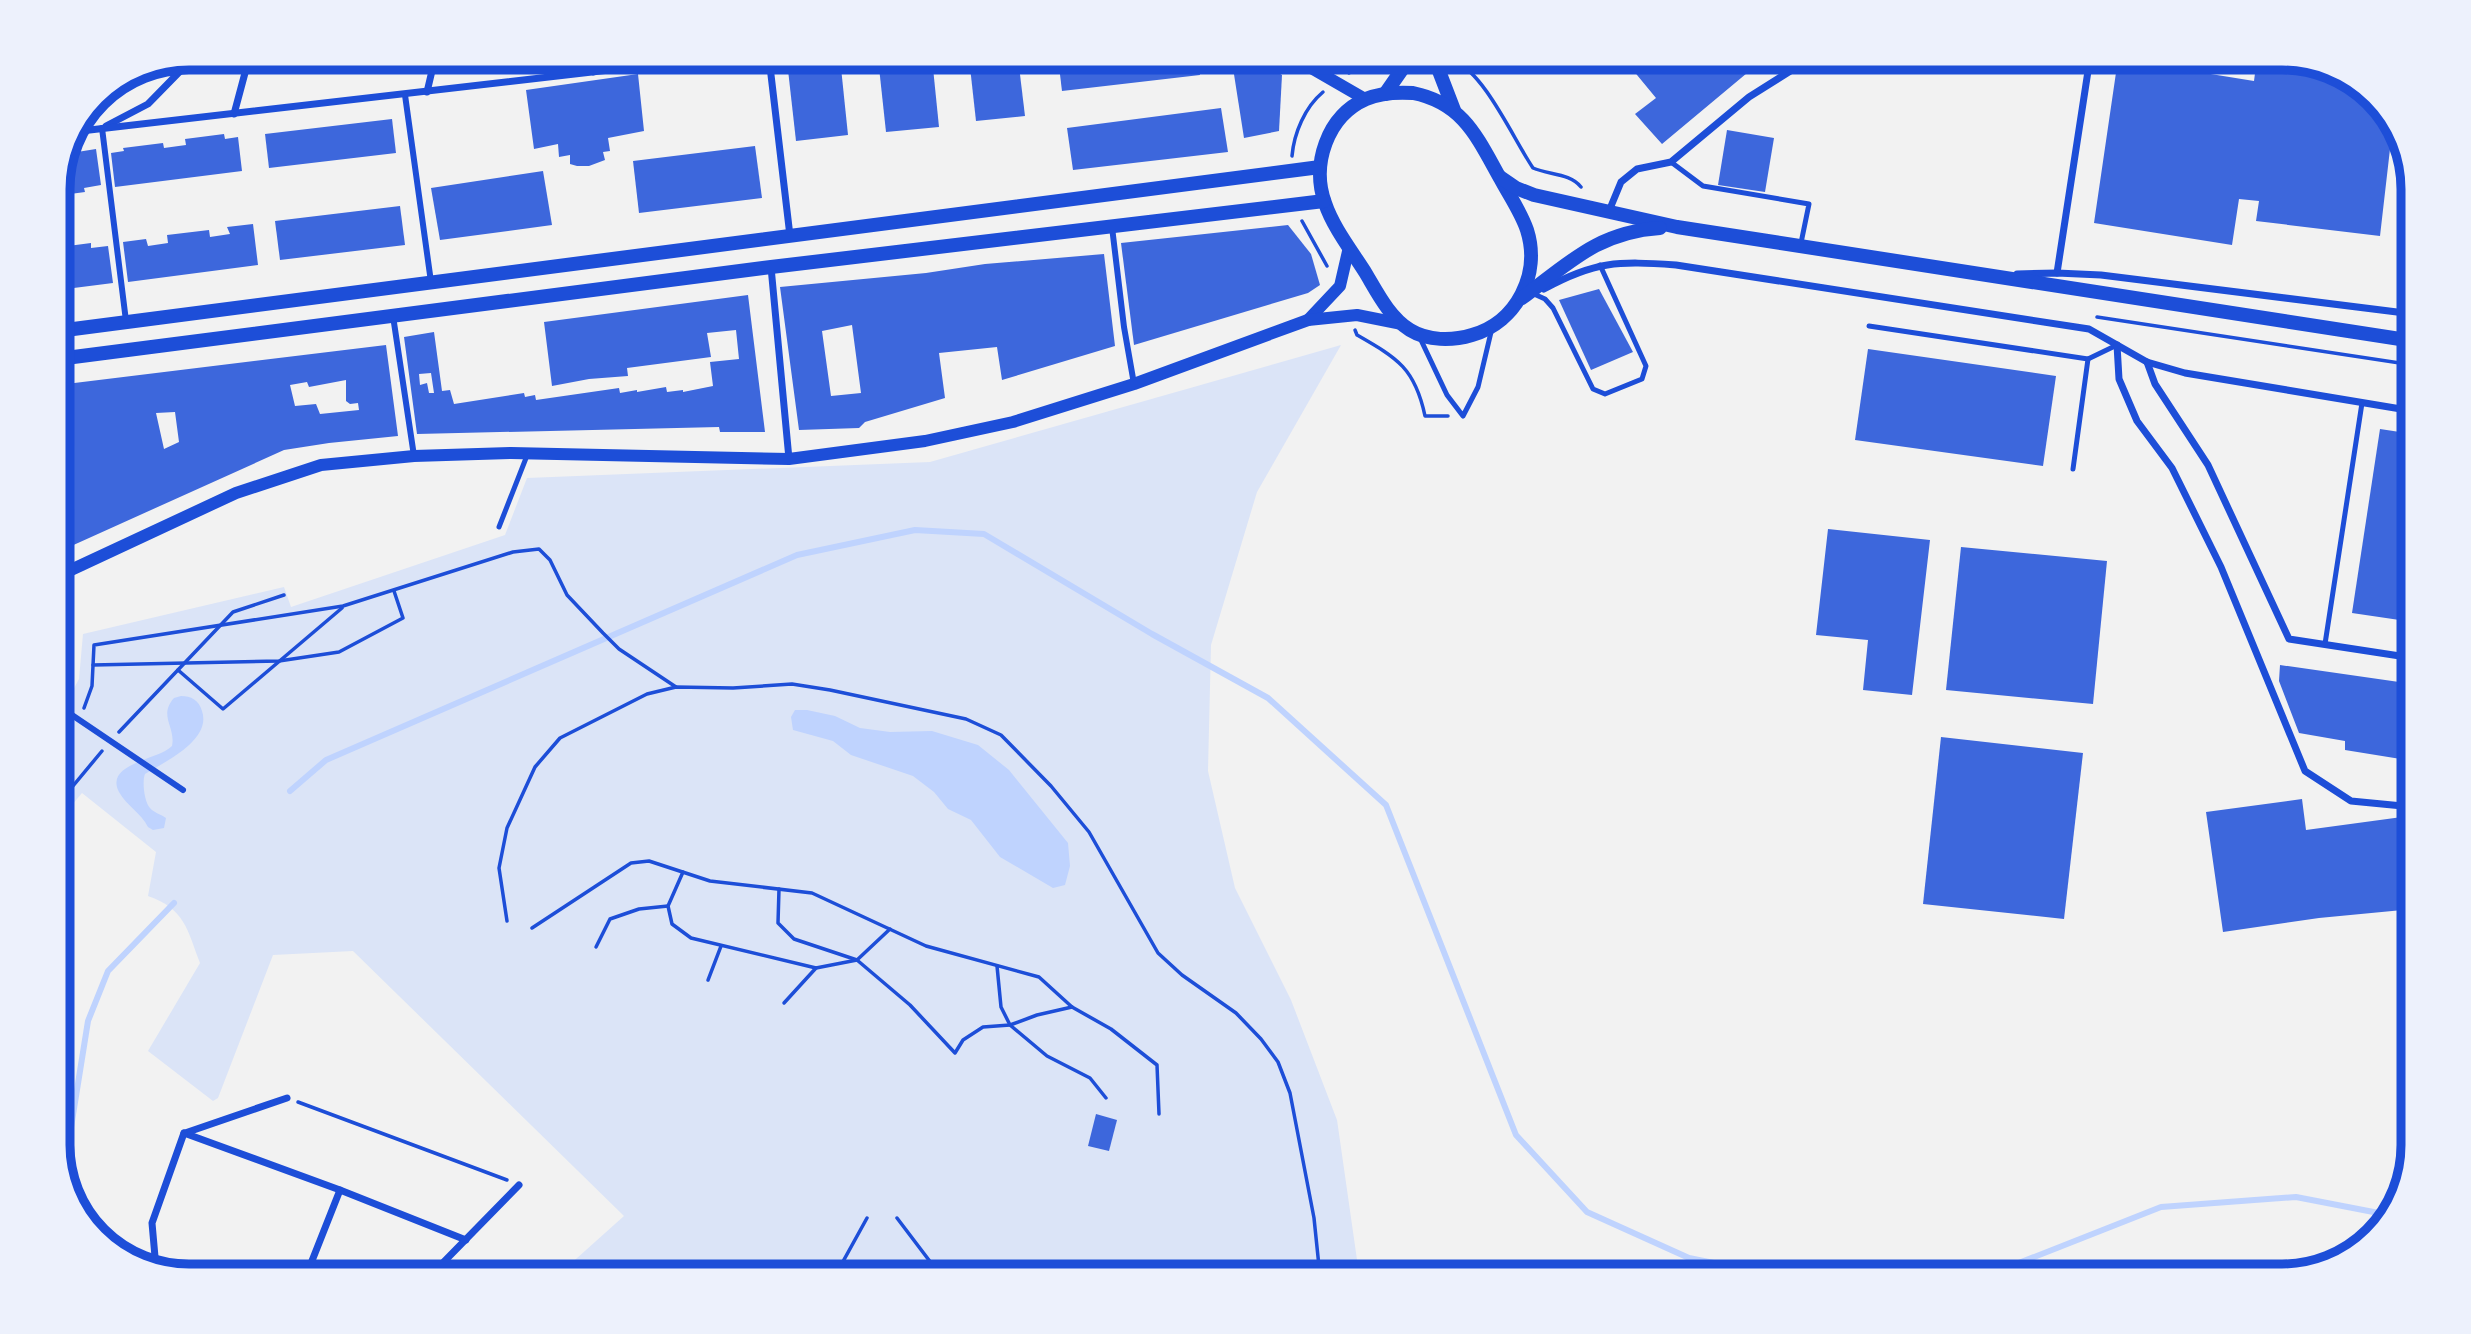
<svg xmlns="http://www.w3.org/2000/svg" width="2471" height="1334" viewBox="0 0 2471 1334" font-family="'DejaVu Sans',sans-serif">
<style>
.green{fill:#dbe4f7}
.water{fill:#bfd3fe}
.lines{fill:none;stroke-linecap:round;stroke-linejoin:round}
.stream{stroke:#bfd3fe;stroke-width:6}
.building{fill:#3d67dc;fill-rule:evenodd}
.path{stroke:#1d4ed8;stroke-width:3.5}
.service{stroke:#1d4ed8;stroke-width:5}
.pedestrian{stroke:#1d4ed8;stroke-width:6}
.minor{stroke:#1d4ed8;stroke-width:7}
.tertiary{stroke:#1d4ed8;stroke-width:12}
.secondary{stroke:#1d4ed8;stroke-width:14}
.rim{fill:none;stroke:#1d4ed8;stroke-width:9}
</style>
<rect width="100%" height="100%" fill="#f2f2f2"/>
<path class="green" d="M 1341,345 L 1257,492 L 1211,645 L 1208,771 L 1235,888 L 1291,1000 L 1337,1120 L 1357,1260 L 1357,1276 L 557,1276 L 624,1216 L 353,951 L 273,955 L 218,1098 L 213,1101 L 148,1051 L 200,963 C 187,929 185,909 148,896 L 156,852 L 82,793 L 61,818 L 58,814 L 58,718 L 79,679 L 83,634 L 284,587 L 291,607 L 505,535 L 527,478 L 930,462 Z"/>
<g class="water">
<path d="M 181,696 C 191,696 199,700 202,711 C 212,740 164,762 145,774 C 142,781 144,801 150,808 C 154,813 161,814 166,818 L 164,828 L 153,830 L 148,827 C 141,813 127,806 119,792 C 104,763 159,760 172,746 C 176,727 158,716 174,698 Z"/>
<path d="M 795,710 L 807,710 L 835,716 L 860,728 L 890,732 L 932,731 L 978,745 L 1009,770 L 1068,843 L 1070,866 L 1065,885 L 1053,888 L 1000,857 L 971,820 L 948,809 L 934,792 L 913,776 L 851,755 L 833,741 L 793,730 L 791,717 Z"/>
</g>
<g class="lines">
<g class="stream">
<path d="M 290,791 L 326,760 L 797,555 L 915,530 L 984,534 L 1152,634 L 1268,698 L 1386,805 L 1516,1135 L 1587,1212 L 1689,1258 L 1778,1276"/>
<path d="M 64,1171 L 88,1021 L 108,971 L 174,903"/>
<path d="M 1986,1276 L 2161,1207 L 2296,1197 L 2389,1215"/>
</g>
</g>
<g class="building">
<path d="M 819,58 L 840,58 L 848,135 L 796,141 L 787,61 Z"/>
<path d="M 878,58 L 932,58 L 939,127 L 886,132 Z"/>
<path d="M 969,58 L 1018,58 L 1025,116 L 976,121 Z"/>
<path d="M 1058,58 L 1197,58 L 1200,75 L 1062,91 Z"/>
<path d="M 1623,58 L 1765,58 L 1662,144 L 1635,114 L 1656,98 Z"/>
<path d="M 2257,58 L 2282,58 L 2340,72 L 2391,117 L 2393,123 L 2380,236 L 2256,221 L 2259,201 L 2239,199 L 2232,245 L 2094,223 L 2118,59 L 2254,81 Z"/>
<path d="M 1262,62 L 1282,75 L 1279,131 L 1244,138 L 1233,68 Z"/>
<path d="M 638,74 L 644,131 L 608,138 L 610,151 L 603,152 L 605,160 L 589,166 L 577,166 L 570,164 L 570,155 L 559,157 L 558,144 L 534,149 L 526,90 Z"/>
<path d="M 1221,108 L 1228,152 L 1073,170 L 1067,128 Z"/>
<path d="M 392,119 L 396,153 L 269,168 L 265,134 Z"/>
<path d="M 1727,130 L 1774,138 L 1765,192 L 1718,185 Z"/>
<path d="M 224,134 L 225,139 L 238,137 L 242,171 L 115,187 L 111,153 L 124,151 L 123,148 L 163,143 L 164,148 L 186,145 L 185,139 Z"/>
<path d="M 755,146 L 762,198 L 639,213 L 633,161 Z"/>
<path d="M 96,149 L 101,185 L 84,188 L 85,192 L 63,195 L 64,191 L 58,192 L 58,181 L 71,153 Z"/>
<path d="M 543,171 L 552,225 L 440,240 L 431,188 Z"/>
<path d="M 400,206 L 405,245 L 280,260 L 275,221 Z"/>
<path d="M 253,224 L 258,265 L 128,282 L 123,242 L 146,239 L 148,246 L 168,243 L 167,235 L 209,230 L 210,237 L 230,234 L 227,227 Z"/>
<path d="M 1288,225 L 1311,254 L 1320,285 L 1308,293 L 1134,345 L 1121,243 Z"/>
<path d="M 91,243 L 91,248 L 108,246 L 113,283 L 58,290 L 58,253 L 69,252 L 68,246 Z"/>
<path d="M 1104,254 L 1115,346 L 1002,380 L 997,347 L 939,353 L 945,398 L 865,422 L 859,428 L 799,430 L 780,287 L 926,273 L 985,264 ZM 852,325 L 861,393 L 831,396 L 822,331 Z"/>
<path d="M 1599,289 L 1633,352 L 1591,370 L 1559,300 Z"/>
<path d="M 748,295 L 765,432 L 720,432 L 719,427 L 417,434 L 404,337 L 434,332 L 442,391 L 450,390 L 454,404 L 524,393 L 525,397 L 535,395 L 536,400 L 619,388 L 620,393 L 637,390 L 637,392 L 666,387 L 667,392 L 683,390 L 683,392 L 713,386 L 710,362 L 739,359 L 736,330 L 707,333 L 711,357 L 627,368 L 628,376 L 589,379 L 552,386 L 544,322 ZM 431,373 L 434,393 L 429,393 L 427,383 L 420,385 L 419,374 Z"/>
<path d="M 386,345 L 398,436 L 329,443 L 284,450 L 58,552 L 58,385 ZM 346,380 L 346,401 L 350,404 L 358,403 L 359,410 L 320,414 L 316,404 L 295,406 L 290,385 L 307,382 L 309,387 ZM 175,412 L 179,442 L 164,449 L 156,413 Z"/>
<path d="M 1868,349 L 2056,376 L 2043,466 L 1855,440 Z"/>
<path d="M 2380,429 L 2413,434 L 2413,622 L 2352,613 Z"/>
<path d="M 1828,529 L 1930,540 L 1912,695 L 1863,690 L 1868,640 L 1816,635 Z"/>
<path d="M 1961,547 L 2107,561 L 2093,704 L 1946,690 Z"/>
<path d="M 2280,665 L 2413,684 L 2413,761 L 2345,750 L 2345,741 L 2299,733 L 2279,681 Z"/>
<path d="M 1941,737 L 2083,753 L 2064,919 L 1923,904 Z"/>
<path d="M 2302,799 L 2306,830 L 2402,817 L 2413,818 L 2413,909 L 2319,918 L 2223,932 L 2206,812 Z"/>
<path d="M 1096,1114 L 1117,1120 L 1109,1151 L 1088,1146 Z"/>
</g>
<g class="lines">
<g class="path">
<path d="M 1454,61 C 1484,72 1514,140 1533,168 C 1549,175 1570,173 1581,187"/>
<path d="M 1349,73 L 1382,58"/>
<path d="M 1292,156 C 1294,133 1305,107 1323,92"/>
<path d="M 1302,221 L 1327,266"/>
<path d="M 2097,317 L 2413,365"/>
<path d="M 1355,330 L 1357,335 C 1397,358 1415,368 1425,416 L 1448,416"/>
<path d="M 93,665 L 279,661 L 339,652 L 403,618 L 394,591"/>
<path d="M 178,670 L 223,709 L 342,608"/>
<path d="M 84,708 L 92,686 L 94,645 L 343,606 L 513,552 L 539,549 L 550,560 L 567,595 L 603,633 L 619,649 L 676,687"/>
<path d="M 119,732 L 233,612 L 284,595"/>
<path d="M 63,798 L 102,751"/>
<path d="M 683,872 L 668,906 L 672,924 L 691,938 L 816,968"/>
<path d="M 779,889 L 778,923 L 794,939 L 857,960 L 910,1005 L 955,1053 L 963,1040 L 983,1027 L 1010,1025 L 1037,1015 L 1072,1007"/>
<path d="M 507,921 L 499,868 L 507,828 L 535,767 L 560,738 L 647,694 L 676,687 L 733,688 L 792,684 L 830,690 L 966,719 L 1001,735 L 1051,786 L 1089,832 L 1158,953 L 1182,975 L 1236,1013 L 1261,1039 L 1278,1062 L 1290,1093 L 1314,1218 L 1320,1276"/>
<path d="M 532,928 L 631,863 L 649,861 L 710,881 L 812,893 L 926,946 L 1039,977 L 1072,1007 L 1111,1029 L 1157,1065 L 1159,1114"/>
<path d="M 596,947 L 610,919 L 639,909 L 668,906"/>
<path d="M 997,966 L 1001,1007 L 1010,1025 L 1047,1056 L 1090,1078 L 1106,1098"/>
<path d="M 708,980 L 721,946"/>
<path d="M 784,1003 L 816,968 L 857,960 L 890,929"/>
<path d="M 298,1102 L 507,1180"/>
<path d="M 897,1218 L 941,1276"/>
<path d="M 835,1276 L 867,1218"/>
</g>
<g class="service">
<path d="M 1671,162 L 1703,186 L 1809,204 L 1801,243"/>
<path d="M 1534,294 L 1545,299 L 1553,308 L 1593,389 L 1605,394 L 1642,379 L 1646,366 L 1600,265"/>
<path d="M 1869,326 L 2088,359 L 2117,345"/>
<path d="M 1420,338 L 1447,395 L 1463,416 L 1478,387 L 1492,328"/>
<path d="M 2073,469 L 2088,359"/>
<path d="M 499,527 L 528,453"/>
<path d="M 2325,644 L 2362,403"/>
</g>
<g class="pedestrian">
<path d="M 405,95 L 431,282"/>
<path d="M 102,128 L 126,321"/>
<path d="M 1112,227 L 1124,327 L 1134,384"/>
<path d="M 393,316 L 414,456"/>
<path d="M 69,713 L 183,790"/>
</g>
<g class="minor">
<path d="M 769,58 L 790,236"/>
<path d="M 593,72 L 597,58"/>
<path d="M 427,92 L 435,58"/>
<path d="M 234,114 L 249,58"/>
<path d="M 106,126 L 148,104 L 193,58"/>
<path d="M 81,131 L 713,58"/>
<path d="M 1609,211 L 1621,182 L 1637,169 L 1671,162 L 1749,97 L 1811,58"/>
<path d="M 771,267 L 789,459"/>
<path d="M 2057,273 L 2090,58"/>
<path d="M 2017,274 L 2057,273 L 2101,275 L 2413,314"/>
<path d="M 1544,289 C 1595,261 1618,261 1676,265 L 2089,329 L 2147,362 L 2185,373 L 2413,411"/>
<path d="M 2117,345 L 2119,379 L 2137,421 L 2172,468 L 2221,567 L 2305,771 L 2351,801 L 2413,807"/>
<path d="M 2147,362 L 2155,384 L 2208,465 L 2289,639 L 2413,658"/>
<path d="M 58,854 C 76,900 67,957 58,1003"/>
<path d="M 184,1133 L 340,1190 L 466,1240"/>
<path d="M 185,1133 L 287,1098"/>
<path d="M 156,1268 L 152,1223 L 184,1133"/>
<path d="M 306,1276 L 340,1190"/>
<path d="M 430,1276 L 519,1185"/>
</g>
<g class="tertiary">
<path d="M 1294,58 L 1365,99"/>
<path d="M 1308,320 L 1340,286 L 1349,247"/>
<path d="M 58,576 L 236,493 L 321,465 L 414,456 L 511,453 L 789,459 L 925,441 L 1013,422 L 1134,384 L 1308,320 L 1357,315 L 1402,324"/>
</g>
<g class="secondary">
<path d="M 1434,58 L 1454,110"/>
<path d="M 1413,93 C 1463,103 1477,137 1500,178 C 1509,195 1521,212 1527,230 C 1541,274 1517,322 1472,335 C 1452,341 1428,341 1410,330 C 1389,317 1377,292 1365,272 C 1351,250 1333,227 1325,203 C 1311,165 1327,116 1366,99 C 1380,93 1397,92 1413,93 Z"/>
<path d="M 1385,94 L 1410,58"/>
<path d="M 1500,177 L 1516,188 L 1534,195 L 1677,227 L 2413,341"/>
<path d="M 1522,298 C 1569,263 1598,232 1660,228"/>
<path d="M 58,331 L 1320,167"/>
<path d="M 58,359 L 771,267 L 1324,201"/>
</g>
</g>
<path d="M0 0H2471V1334H0ZM189 70H2282A119 119 0 0 1 2401 189V1145A119 119 0 0 1 2282 1264H189A119 119 0 0 1 70 1145V189A119 119 0 0 1 189 70Z" fill="#edf1fc" fill-rule="evenodd"/>
<path class="rim" d="M189 70H2282A119 119 0 0 1 2401 189V1145A119 119 0 0 1 2282 1264H189A119 119 0 0 1 70 1145V189A119 119 0 0 1 189 70Z"/>
</svg>
